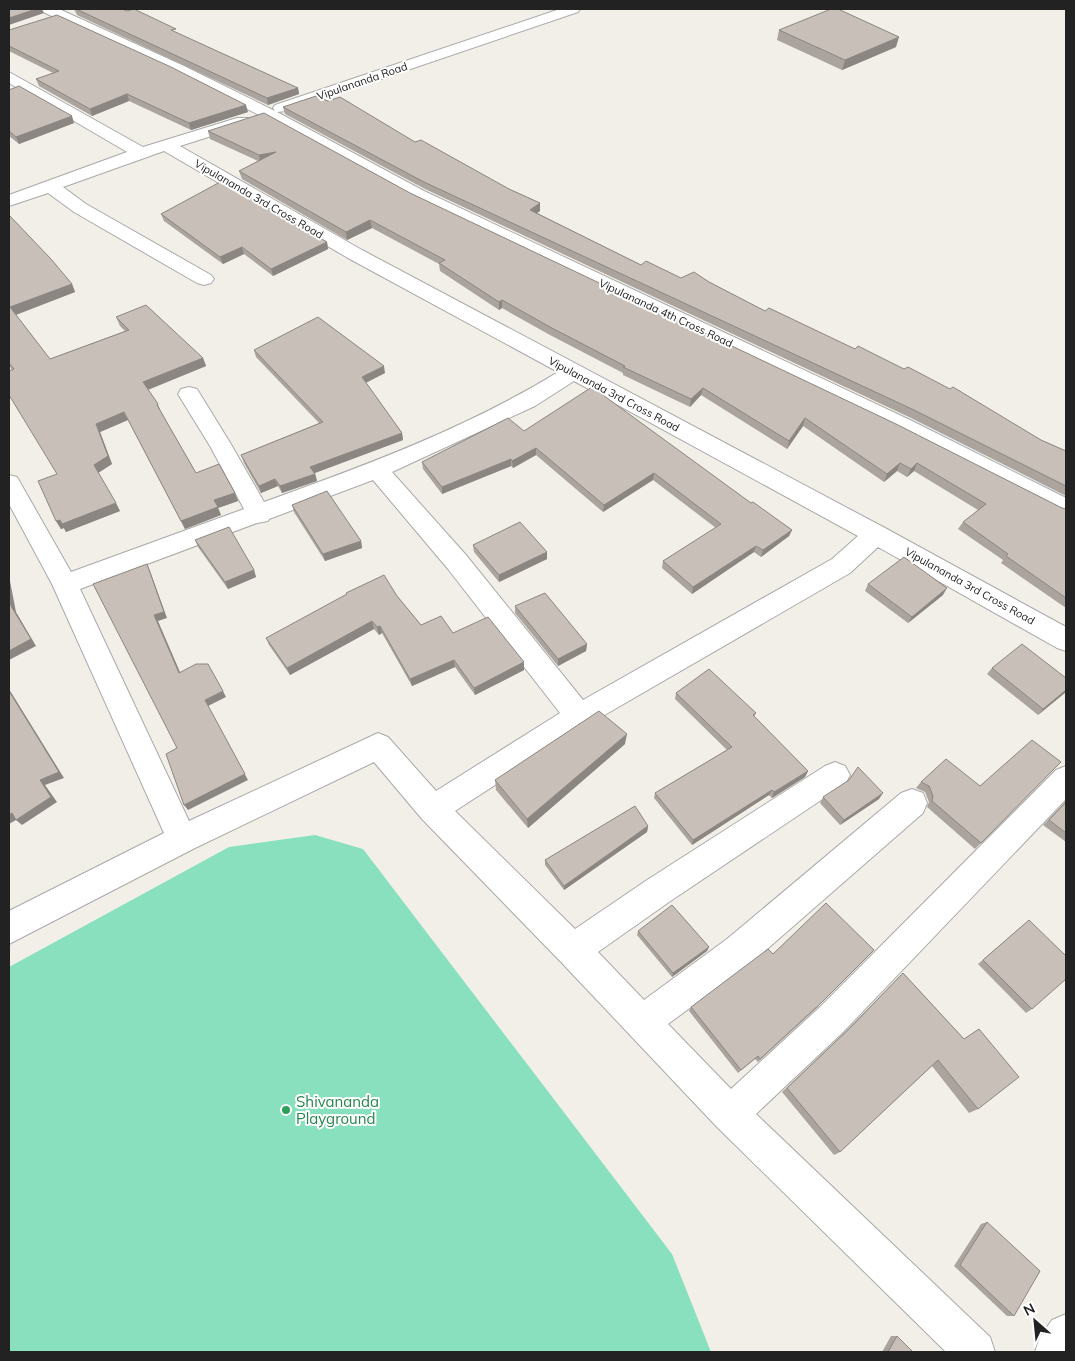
<svg xmlns="http://www.w3.org/2000/svg" width="1075" height="1361" viewBox="0 0 1075 1361" font-family="Mulish,sans-serif">
<style>
.pitch{fill:#88e0be}
.lines{fill:none;stroke-linecap:round;stroke-linejoin:round}
.minor-casing{stroke:#a9a9a9;stroke-width:2}
.minor{fill:#fff;fill-rule:evenodd}
.wall{fill:#aba49e}
.shaded-wall{fill:#8b8681}
.building{fill:#c7bfb8;stroke:#8b8681}
.leisure-dot{fill:#2e9e5b;stroke:#fff;stroke-width:2}
.labels{text-anchor:middle;dominant-baseline:central;stroke-width:4;stroke-linejoin:round;paint-order:stroke}
.far-street-label{font-size:11px;fill:#222;stroke:#fff}
.near-leisure-label{font-size:15px;fill:#27864d;stroke:#fff;text-anchor:start}
</style>
<rect width="100%" height="100%" fill="#f2efe9"/>
<path class="pitch" d="M 315,835 L 363,849 L 672,1254 L 711,1352 L 9,1352 L 9,967 L 229,847 Z"/>
<g class="lines">
<defs>
<g id="minor">
<path d="M 41,9 L 59,9 L 184,66 L 275,111 L 273,108 L 275,105 L 560,9 L 580,9 L 578,12 L 287,111 L 277,112 L 424,191 L 910,420 L 1066,498 L 1066,517 L 1058,514 L 894,430 L 412,199 L 261,116 L 174,72 L 43,12 Z"/>
<path d="M 9,72 L 143,147 L 237,118 L 249,118 L 251,121 L 249,124 L 180,146 L 362,250 L 885,528 L 1066,627 L 1066,651 L 1057,648 L 878,547 L 850,573 L 589,724 L 455,811 L 575,929 L 647,880 L 825,766 L 835,762 L 845,766 L 850,775 L 845,784 L 669,902 L 598,952 L 644,1000 L 727,939 L 901,793 L 912,789 L 923,793 L 927,803 L 923,813 L 751,963 L 668,1024 L 731,1089 L 820,1007 L 1056,770 L 1066,766 L 1066,799 L 844,1031 L 756,1114 L 990,1337 L 995,1352 L 946,1352 L 717,1127 L 561,962 L 422,819 L 374,762 L 193,849 L 9,944 L 9,911 L 164,833 L 52,584 L 9,504 L 9,475 L 17,477 L 71,572 L 244,509 L 210,446 L 178,394 L 181,389 L 189,387 L 197,389 L 232,446 L 264,502 C 364,466 467,428 558,372 L 348,258 L 164,151 L 63,187 L 86,204 L 211,275 L 214,279 L 211,283 L 204,285 L 197,283 L 74,212 L 48,193 L 9,206 L 9,195 L 127,152 L 9,83 ZM 574,381 L 858,536 L 832,559 L 583,700 L 466,555 L 392,472 L 535,406 ZM 373,480 L 448,569 L 560,713 L 436,791 L 388,737 L 378,733 L 189,821 L 80,589 L 257,523 L 268,521 L 269,519 Z"/>
<path d="M 1066,1314 L 1066,1352 L 1035,1352 L 1040,1337 L 1052,1320 Z"/>
</g>
</defs>
<use href="#minor" class="minor-casing"/>
<use href="#minor" class="minor"/>
</g>
<g class="wall">
<path d="M 74,9 L 122,9 L 298,88 L 299,94 L 268,105 L 77,15 Z"/>
<path d="M 9,30 L 248,112 L 191,130 L 129,101 L 92,116 L 39,86 L 36,79 L 53,73 L 9,51 Z"/>
<path d="M 779,30 L 896,47 L 842,70 L 777,40 Z"/>
<path d="M 9,90 L 74,123 L 19,144 L 9,136 Z"/>
<path d="M 283,107 L 415,142 L 509,189 L 540,203 L 540,211 L 537,213 L 641,265 L 681,278 L 709,282 L 765,311 L 1041,440 L 1066,451 L 1066,496 L 911,418 L 425,189 L 285,114 Z"/>
<path d="M 208,131 L 410,193 L 1062,508 L 1066,509 L 1066,608 L 1001,563 L 1003,560 L 958,529 L 963,522 L 978,510 L 914,471 L 907,477 L 897,471 L 884,482 L 803,426 L 787,449 L 701,395 L 690,407 L 623,375 L 623,373 L 550,335 L 502,308 L 499,310 L 440,271 L 439,264 L 372,228 L 347,240 L 242,179 L 239,171 L 258,161 L 210,139 Z"/>
<path d="M 161,214 L 327,242 L 328,249 L 273,276 L 244,254 L 223,264 L 164,221 Z"/>
<path d="M 9,215 L 72,284 L 75,292 L 16,315 L 50,359 L 125,331 L 120,326 L 116,317 L 203,358 L 206,366 L 148,390 L 158,404 L 161,412 L 196,473 L 235,493 L 238,501 L 218,508 L 221,515 L 185,529 L 128,420 L 100,432 L 112,464 L 98,473 L 120,511 L 66,532 L 64,528 L 61,529 L 56,521 L 57,474 L 12,370 L 9,365 Z"/>
<path d="M 254,350 L 385,373 L 366,383 L 402,433 L 403,440 L 315,473 L 317,481 L 282,493 L 278,486 L 261,493 L 244,463 L 241,455 L 319,423 L 256,357 Z"/>
<path d="M 524,431 L 751,503 L 792,530 L 789,536 L 761,557 L 754,552 L 692,594 L 662,568 L 663,561 L 716,528 L 653,480 L 603,512 L 536,455 L 513,468 L 511,466 L 442,494 L 423,469 L 422,462 Z"/>
<path d="M 292,505 L 361,541 L 362,548 L 325,561 L 294,512 Z"/>
<path d="M 195,540 L 254,570 L 256,577 L 228,589 L 198,547 Z"/>
<path d="M 473,545 L 547,559 L 499,582 L 474,552 Z"/>
<path d="M 868,584 L 943,595 L 908,623 L 865,591 Z"/>
<path d="M 397,596 L 421,625 L 453,633 L 524,662 L 524,670 L 475,695 L 455,667 L 412,686 L 382,633 L 379,635 L 374,629 L 290,675 L 269,645 L 266,638 Z"/>
<path d="M 515,606 L 587,644 L 586,651 L 558,666 L 515,613 Z"/>
<path d="M 992,668 L 1066,692 L 1038,715 L 987,674 Z"/>
<path d="M 676,693 L 756,713 L 754,717 L 808,771 L 805,777 L 772,798 L 769,795 L 692,845 L 654,798 L 655,793 L 727,750 L 675,699 Z"/>
<path d="M 625,744 L 528,828 L 496,790 L 495,780 Z"/>
<path d="M 1061,762 L 975,849 L 927,807 L 929,802 L 925,792 L 916,788 L 921,782 L 980,786 Z"/>
<path d="M 823,797 L 879,799 L 840,825 L 820,803 Z"/>
<path d="M 1066,801 L 1066,842 L 1043,825 Z"/>
<path d="M 648,826 L 647,832 L 564,890 L 545,865 L 545,860 Z"/>
<path d="M 1029,920 L 1032,1009 L 1026,1013 L 978,964 Z"/>
<path d="M 638,931 L 709,947 L 707,951 L 672,977 L 637,935 Z"/>
<path d="M 903,973 L 964,1039 L 979,1029 L 978,1109 L 969,1113 L 932,1066 L 840,1152 L 834,1155 L 782,1092 L 845,1032 Z"/>
<path d="M 819,1006 L 758,1062 L 755,1059 L 738,1073 L 689,1011 L 691,1007 Z"/>
<path d="M 987,1222 L 1014,1316 L 1007,1316 L 954,1266 L 981,1224 Z"/>
<path d="M 891,1336 L 897,1336 L 913,1352 L 882,1352 Z"/>
</g>
<g class="shaded-wall">
<path d="M 36,9 L 42,9 L 44,13 L 9,25 L 9,18 Z"/>
<path d="M 899,37 L 896,47 L 842,70 L 845,60 Z"/>
<path d="M 298,88 L 299,94 L 268,105 L 267,98 Z"/>
<path d="M 127,94 L 129,101 L 92,116 L 90,109 Z"/>
<path d="M 246,105 L 248,112 L 191,130 L 189,123 Z"/>
<path d="M 72,116 L 74,123 L 19,144 L 16,137 Z"/>
<path d="M 276,152 L 260,163 L 259,155 Z"/>
<path d="M 540,203 L 540,211 L 530,218 L 530,210 Z"/>
<path d="M 370,220 L 372,228 L 347,240 L 346,232 Z"/>
<path d="M 327,242 L 328,249 L 273,276 L 271,269 Z"/>
<path d="M 242,247 L 244,254 L 223,264 L 220,257 Z"/>
<path d="M 72,284 L 75,292 L 15,315 L 10,307 Z"/>
<path d="M 502,300 L 502,308 L 499,310 L 499,302 Z"/>
<path d="M 203,358 L 206,366 L 147,390 L 143,382 Z"/>
<path d="M 384,366 L 385,373 L 363,384 L 362,377 Z"/>
<path d="M 703,388 L 701,395 L 690,407 L 691,399 Z"/>
<path d="M 124,412 L 128,420 L 100,432 L 112,464 L 98,473 L 94,465 L 96,424 Z"/>
<path d="M 805,418 L 803,426 L 787,449 L 789,441 Z"/>
<path d="M 402,433 L 403,440 L 312,474 L 310,467 Z"/>
<path d="M 536,448 L 536,455 L 513,468 L 512,461 Z"/>
<path d="M 511,459 L 511,466 L 442,494 L 442,487 Z"/>
<path d="M 900,463 L 897,471 L 884,482 L 887,474 Z"/>
<path d="M 917,463 L 914,471 L 907,477 L 911,469 Z"/>
<path d="M 654,473 L 653,480 L 603,512 L 604,505 Z"/>
<path d="M 315,474 L 317,481 L 282,493 L 280,486 Z"/>
<path d="M 275,479 L 278,486 L 261,493 L 259,486 Z"/>
<path d="M 235,493 L 238,501 L 218,508 L 221,515 L 185,529 L 181,521 L 214,500 Z"/>
<path d="M 116,503 L 120,511 L 66,532 L 64,528 L 61,529 L 56,521 Z"/>
<path d="M 792,530 L 789,536 L 761,557 L 763,550 Z"/>
<path d="M 361,541 L 362,548 L 325,561 L 323,554 Z"/>
<path d="M 756,546 L 754,552 L 692,594 L 693,587 Z"/>
<path d="M 547,552 L 547,559 L 499,582 L 499,575 Z"/>
<path d="M 147,564 L 150,571 L 167,618 L 158,621 L 183,679 L 179,673 L 154,615 Z"/>
<path d="M 254,570 L 256,577 L 228,589 L 225,582 Z"/>
<path d="M 9,580 L 10,581 L 16,612 L 36,646 L 9,660 L 11,606 L 9,593 Z"/>
<path d="M 947,588 L 943,595 L 908,623 L 912,617 Z"/>
<path d="M 372,621 L 374,629 L 290,675 L 287,668 Z"/>
<path d="M 380,626 L 382,633 L 379,635 L 377,627 Z"/>
<path d="M 587,644 L 586,651 L 558,666 L 558,659 Z"/>
<path d="M 454,660 L 455,667 L 412,686 L 410,679 Z"/>
<path d="M 524,662 L 524,670 L 475,695 L 474,688 Z"/>
<path d="M 9,689 L 64,778 L 45,785 L 57,802 L 22,825 L 16,820 L 9,824 L 9,815 L 40,780 L 9,691 Z"/>
<path d="M 1066,690 L 1066,692 L 1038,715 L 1043,709 Z"/>
<path d="M 223,691 L 226,697 L 208,706 L 248,780 L 188,810 L 184,805 L 205,700 Z"/>
<path d="M 627,734 L 625,744 L 528,828 L 527,819 Z"/>
<path d="M 808,771 L 805,777 L 772,798 L 774,792 Z"/>
<path d="M 772,790 L 769,795 L 692,845 L 693,840 Z"/>
<path d="M 883,793 L 879,799 L 840,825 L 844,820 Z"/>
<path d="M 648,826 L 647,832 L 564,890 L 564,886 Z"/>
<path d="M 709,947 L 707,951 L 672,977 L 673,973 Z"/>
</g>
<g class="building">
<path d="M 9,9 L 36,9 L 9,18 Z"/>
<path d="M 76,9 L 122,9 L 127,11 L 134,9 L 176,29 L 171,30 L 298,88 L 267,98 Z"/>
<path d="M 831,9 L 838,9 L 899,37 L 845,60 L 779,30 Z"/>
<path d="M 57,15 L 171,67 L 246,105 L 189,123 L 127,94 L 90,109 L 36,79 L 59,71 L 9,46 L 9,30 Z"/>
<path d="M 19,86 L 72,116 L 16,137 L 9,131 L 9,90 Z"/>
<path d="M 316,96 L 328,101 L 340,97 L 415,142 L 421,140 L 509,189 L 540,203 L 530,210 L 641,265 L 646,261 L 681,278 L 694,272 L 709,282 L 765,311 L 769,308 L 855,349 L 858,346 L 904,369 L 908,367 L 950,389 L 953,387 L 1041,440 L 1066,451 L 1066,486 L 914,410 L 424,182 L 283,107 Z"/>
<path d="M 264,113 L 410,193 L 896,424 L 1062,508 L 1066,509 L 1066,598 L 1006,556 L 1008,554 L 963,522 L 986,504 L 917,463 L 911,469 L 900,463 L 887,474 L 805,418 L 789,441 L 703,388 L 691,399 L 623,367 L 625,366 L 550,327 L 502,300 L 499,302 L 439,263 L 445,260 L 370,220 L 346,232 L 239,171 L 276,152 L 259,155 L 208,131 Z"/>
<path d="M 222,181 L 327,242 L 271,269 L 242,247 L 220,257 L 161,214 Z"/>
<path d="M 9,215 L 51,259 L 72,284 L 10,307 L 50,359 L 129,330 L 116,317 L 146,305 L 203,358 L 143,382 L 158,404 L 157,405 L 196,473 L 219,464 L 235,493 L 214,500 L 218,507 L 181,521 L 124,412 L 96,424 L 108,456 L 94,465 L 116,503 L 62,524 L 60,520 L 56,521 L 38,481 L 57,474 L 9,395 L 9,371 L 14,369 L 9,363 Z"/>
<path d="M 318,317 L 384,366 L 362,377 L 402,433 L 310,467 L 315,474 L 280,486 L 275,479 L 259,486 L 241,455 L 323,422 L 254,350 Z"/>
<path d="M 592,387 L 751,503 L 753,502 L 792,530 L 763,550 L 756,546 L 693,587 L 663,561 L 721,524 L 654,473 L 604,505 L 536,448 L 512,461 L 511,459 L 442,487 L 422,462 L 508,418 L 524,431 Z"/>
<path d="M 327,491 L 361,541 L 323,554 L 292,505 Z"/>
<path d="M 520,522 L 547,552 L 499,575 L 473,545 Z"/>
<path d="M 229,527 L 254,570 L 225,582 L 195,540 Z"/>
<path d="M 904,557 L 947,588 L 912,617 L 868,584 Z"/>
<path d="M 147,564 L 164,612 L 154,615 L 179,673 L 196,664 L 208,664 L 223,691 L 205,700 L 245,774 L 184,805 L 166,754 L 177,748 L 93,584 Z"/>
<path d="M 384,575 L 397,596 L 421,625 L 441,616 L 453,633 L 488,617 L 524,662 L 474,688 L 454,660 L 410,679 L 380,626 L 377,627 L 372,621 L 287,668 L 266,638 L 347,594 L 346,593 Z"/>
<path d="M 9,593 L 11,606 L 31,639 L 9,651 Z"/>
<path d="M 545,593 L 587,644 L 558,659 L 515,606 Z"/>
<path d="M 1022,644 L 1066,678 L 1066,690 L 1043,709 L 992,668 Z"/>
<path d="M 709,669 L 756,713 L 753,715 L 808,771 L 774,792 L 772,790 L 693,840 L 655,793 L 732,747 L 676,693 Z"/>
<path d="M 9,691 L 59,772 L 40,780 L 51,797 L 16,820 L 12,813 L 9,815 Z"/>
<path d="M 599,711 L 627,734 L 527,819 L 495,780 Z"/>
<path d="M 1032,740 L 1061,762 L 981,843 L 932,801 L 933,796 L 929,786 L 921,782 L 946,759 L 980,786 Z"/>
<path d="M 858,767 L 883,793 L 844,820 L 823,797 L 849,780 Z"/>
<path d="M 1066,802 L 1066,833 L 1049,820 Z"/>
<path d="M 635,806 L 648,826 L 564,886 L 545,860 Z"/>
<path d="M 826,903 L 874,950 L 822,1002 L 760,1059 L 758,1056 L 741,1070 L 691,1007 L 768,949 L 773,954 Z"/>
<path d="M 672,905 L 709,947 L 673,973 L 638,931 Z"/>
<path d="M 1029,920 L 1066,956 L 1066,979 L 1032,1009 L 983,960 Z"/>
<path d="M 903,973 L 964,1039 L 979,1029 L 1019,1077 L 978,1109 L 938,1060 L 840,1152 L 787,1088 L 851,1027 Z"/>
<path d="M 987,1222 L 1040,1271 L 1014,1316 L 960,1265 Z"/>
<path d="M 897,1336 L 913,1352 L 888,1352 Z"/>
</g>
<circle class="leisure-dot" cx="286" cy="1110" r="5"/>
<g class="labels">
<g class="far-street-label">
<text transform="translate(362 81) rotate(-19)">Vipulananda Road</text>
<text transform="translate(259 199) rotate(30)">Vipulananda 3rd Cross Road</text>
<text transform="translate(666 313) rotate(25)">Vipulananda 4th Cross Road</text>
<text transform="translate(614 394) rotate(28)">Vipulananda 3rd Cross Road</text>
<text transform="translate(970 586) rotate(29)">Vipulananda 3rd Cross Road</text>
</g>
<g class="near-leisure-label">
<text x="296" y="1101">Shivananda<tspan x="296" dy="17">Playground</tspan></text>
</g>
</g>
<rect width="1075" height="1361" fill="none" stroke="#222222" stroke-width="20"/>
<g transform="translate(1035 1321) rotate(333)" stroke="#ffffff" stroke-width="4" paint-order="stroke">
<path d="M0-4L9 19L0 12L-9 19Z" fill="#222222"/>
<text y="-8" font-size="14" font-weight="bold" text-anchor="middle" fill="#222222">N</text>
</g>
</svg>
